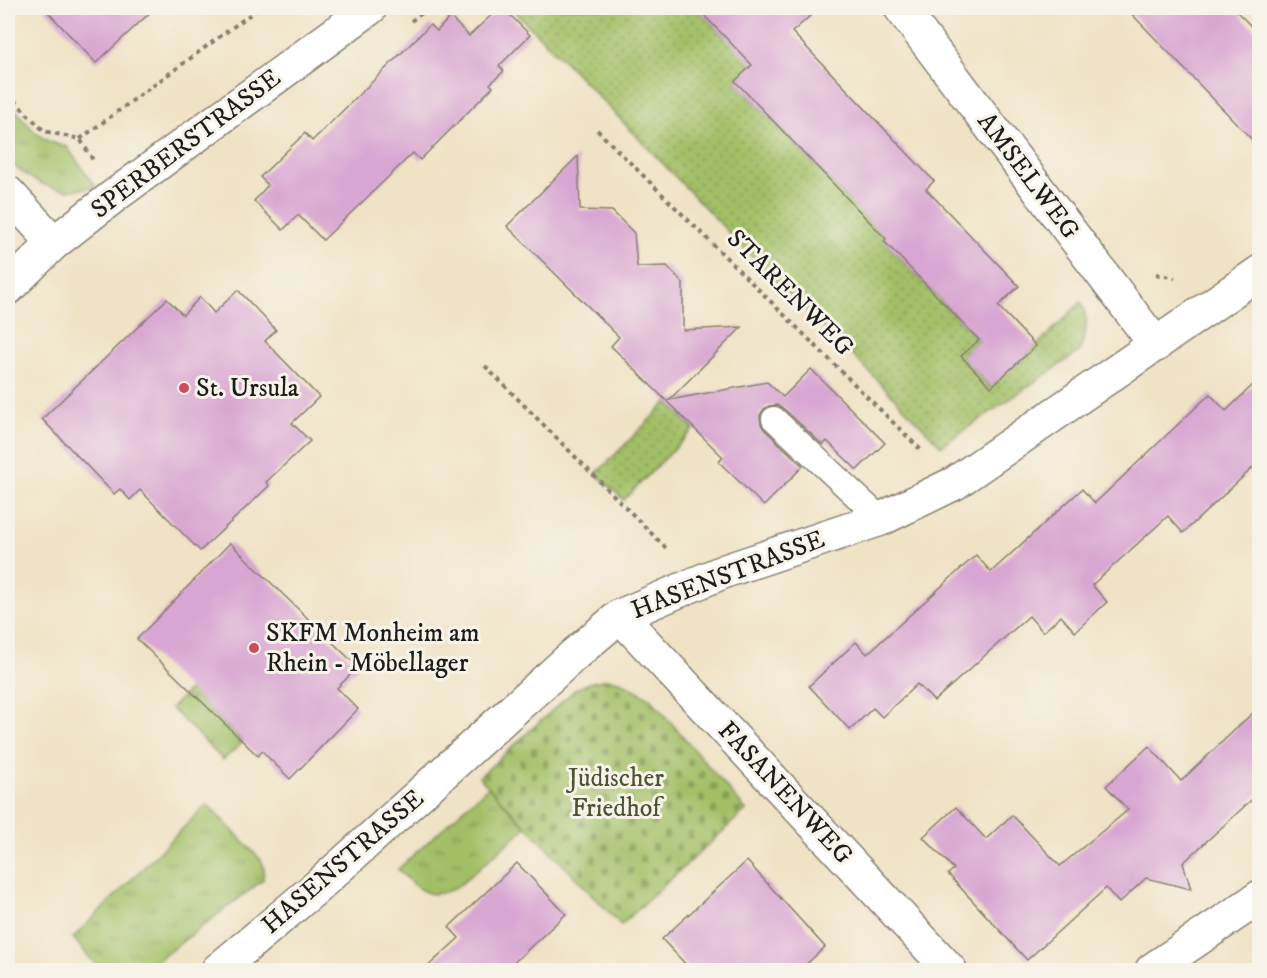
<svg xmlns="http://www.w3.org/2000/svg" width="1267" height="978" viewBox="0 0 1267 978" font-family="'IM FELL DW Pica',serif">
<style>
.grass{fill:url(#grass-tufts);stroke:#5f6e41;stroke-width:1.5}
.cemetery{fill:url(#cemetery-stones);stroke:#5f6e41;stroke-width:1.5}
.garden{fill:url(#garden-dots);stroke:#5f6e41;stroke-width:1.5}
.building{fill:#d8a6d2}
.lines{fill:none;stroke-linecap:round;stroke-linejoin:round}
.lane-casing{stroke:#867f70;stroke-width:27}
.street-casing{stroke:#867f70;stroke-width:36}
.path{stroke:#867f70;stroke-width:4;stroke-dasharray:4.5 4.5;stroke-linecap:butt}
.lane{stroke:#fff;stroke-width:24}
.street{stroke:#fff;stroke-width:33}
.poi-dot{fill:#d1495b;stroke:#f7f3e8;stroke-width:2}
.labels{text-anchor:middle;dominant-baseline:central;stroke-width:6;stroke-linejoin:round;paint-order:stroke}
.street-label{font-size:26px;fill:#1c1c1c;stroke:#f7f3e8}
.poi-label{font-size:26px;fill:#1c1c1c;stroke:#f7f3e8;text-anchor:start}
.park-label{font-size:26px;fill:#4b5536;stroke:#f7f3e8}
</style>
<defs>
<pattern id="grass-tufts" width="24" height="20" patternUnits="userSpaceOnUse" patternTransform="scale(1.5)"><rect width="24" height="20" fill="#a2bf66"/><path d="M3 7l-1-3M5 7V3M7 7l1-3M15 17l-1-3M17 17v-4M19 17l1-3" fill="none" stroke="#839a53"/></pattern>
<pattern id="cemetery-stones" width="16" height="16" patternUnits="userSpaceOnUse" patternTransform="scale(1.5)"><rect width="16" height="16" fill="#a2bf66"/><path d="M2 7V4a2 2 0 0 1 4 0v3zM10 15v-3a2 2 0 0 1 4 0v3z" fill="#839a53"/></pattern>
<pattern id="garden-dots" width="8" height="8" patternUnits="userSpaceOnUse" patternTransform="scale(1.5)"><rect width="8" height="8" fill="#a2bf66"/><path d="M2 2h.1M6 6h.1" fill="none" stroke="#839a53" stroke-width="1.8" stroke-linecap="round"/></pattern>
</defs>
<rect width="100%" height="100%" fill="#f7f3e8"/>
<filter id="ink" filterUnits="userSpaceOnUse"><feTurbulence type="fractalNoise" baseFrequency=".0167" numOctaves="2"/><feDisplacementMap in="SourceGraphic" scale="12" xChannelSelector="R" yChannelSelector="G"/><feConvolveMatrix kernelMatrix="1 2 1 2 8 2 1 2 1" color-interpolation-filters="sRGB"/></filter>
<filter id="wash" filterUnits="userSpaceOnUse"><feTurbulence type="fractalNoise" baseFrequency=".008" numOctaves="4" result="noise"/><feDisplacementMap in="SourceGraphic" scale="24" xChannelSelector="R" yChannelSelector="G"/><feGaussianBlur stdDeviation="1.35" result="paint"/><feColorMatrix in="noise" values="0 0 0 0 0 0 0 0 0 0 0 0 0 0 0 0 0 1.4 0 .05"/><feComposite in="paint" operator="in"/></filter>
<g filter="url(#wash)">
<rect width="100%" height="100%" fill="#f0e2c5"/>
<g class="grass">
<path d="M 16,110 C 32,129 40,142 67,147 L 96,187 C 86,188 76,191 67,190 C 43,189 25,175 8,161 L 8,116 Z"/>
<path d="M 190,689 L 243,742 L 223,760 L 171,708 Z"/>
<path d="M 488,787 L 526,827 L 461,884 C 432,904 418,891 398,869 Z"/>
<path d="M 207,804 L 261,860 L 264,868 L 263,880 L 145,970 L 100,970 L 73,938 Z"/>
</g>
<path class="cemetery" d="M 607,679 L 620,681 L 650,698 L 746,810 L 621,925 L 479,777 L 576,689 L 592,682 Z"/>
<g class="garden">
<path d="M 511,8 L 697,8 L 724,36 L 771,47 L 735,81 L 844,195 L 908,217 L 884,241 L 979,340 L 962,356 L 990,387 L 1036,346 L 1081,302 C 1090,320 1086,333 1080,351 L 941,446 L 855,357 L 783,289 L 572,69 Z"/>
<path d="M 667,402 L 694,429 L 624,500 L 596,474 Z"/>
</g>
<g id="blocks">
<g class="building">
<path d="M 44,8 L 155,8 L 96,63 Z"/>
<path d="M 499,8 L 503,8 L 530,35 L 499,66 L 504,71 L 490,84 L 493,87 L 420,160 L 413,153 L 323,240 L 298,215 L 283,230 L 254,201 L 268,185 L 260,177 L 305,133 L 312,141 L 430,25 L 437,31 L 450,17 L 469,36 Z"/>
<path d="M 697,8 L 819,8 L 792,32 L 934,181 L 926,189 L 1019,286 L 998,306 L 1036,346 L 991,387 L 961,356 L 979,340 L 884,241 L 886,239 L 735,81 L 752,65 Z"/>
<path d="M 1126,8 L 1233,8 L 1260,35 L 1260,148 Z"/>
<path d="M 578,156 L 580,210 L 612,211 L 634,233 L 637,267 L 667,266 L 683,283 L 683,330 L 742,327 L 669,400 L 767,382 L 783,397 L 811,369 L 885,443 L 857,470 L 827,441 L 823,445 L 784,409 L 777,405 L 769,406 L 764,409 L 760,415 L 761,424 L 764,429 L 803,466 L 764,506 L 719,462 L 723,457 L 611,346 L 619,337 L 507,226 Z"/>
<path d="M 238,290 L 276,330 L 265,341 L 319,397 L 292,423 L 310,441 L 266,482 L 269,486 L 200,551 L 140,490 L 130,500 L 120,489 L 114,494 L 42,419 L 167,299 L 183,315 L 200,297 L 214,313 Z"/>
<path d="M 1260,378 L 1260,461 L 1183,533 L 1168,516 L 1092,585 L 1107,602 L 1075,632 L 1061,616 L 1043,632 L 1029,616 L 934,701 L 917,684 L 882,717 L 873,708 L 850,730 L 809,686 L 856,642 L 867,654 L 976,555 L 991,572 L 1082,489 L 1095,503 L 1210,394 L 1226,411 Z"/>
<path d="M 230,543 L 358,667 L 337,688 L 358,709 L 290,779 L 262,751 L 258,756 L 137,639 Z"/>
<path d="M 1260,706 L 1260,792 L 1183,863 L 1191,889 L 1146,878 L 1119,903 L 1106,888 L 1027,960 L 948,874 L 954,869 L 923,837 L 956,807 L 986,839 L 1012,815 L 1060,866 L 1128,810 L 1106,786 L 1149,746 L 1181,781 Z"/>
<path d="M 747,861 L 825,947 L 800,970 L 691,970 L 662,939 Z"/>
<path d="M 517,863 L 566,914 L 506,970 L 424,970 L 459,938 L 449,927 Z"/>
</g>
</g>
</g>
<g filter="url(#ink)">
<use href="#blocks" fill-opacity="0" stroke="#867f70" stroke-width="1.5"/>
<g class="lines">
<defs>
<path id="lane" d="M 774,419 L 881,519"/>
<g id="street">
<path d="M 901,8 L 1156,345"/>
<path d="M 8,193 L 54,243"/>
<path d="M 8,288 L 54,243 L 114,196 L 370,8"/>
<path d="M 620,616 L 950,970"/>
<path d="M 218,970 L 318,886 L 575,654 L 620,616 L 725,571 L 881,519 L 955,483 L 1260,272"/>
<path d="M 1152,970 L 1260,897"/>
</g>
</defs>
<use href="#lane" class="lane-casing"/>
<use href="#street" class="street-casing"/>
<g class="path">
<path d="M 411,21 L 429,8"/>
<path d="M 8,94 L 44,131 L 80,139 L 93,160"/>
<path d="M 597,130 L 922,451"/>
<path d="M 80,139 L 259,8"/>
<path d="M 1156,274 L 1175,278"/>
<path d="M 485,366 L 667,549"/>
</g>
<use href="#lane" class="lane"/>
<use href="#street" class="street"/>
</g>
</g>
<g class="poi-dot">
<circle cx="184" cy="388" r="6"/>
<circle cx="254" cy="648" r="6"/>
</g>
<g class="labels">
<g class="street-label">
<text transform="translate(186 144) rotate(-37)">SPERBERSTRASSE</text>
<text transform="translate(1028 176) rotate(53)">AMSELWEG</text>
<text transform="translate(790 293) rotate(45)">STARENWEG</text>
<text transform="translate(728 575) rotate(-21)">HASENSTRASSE</text>
<text transform="translate(785 793) rotate(47)">FASANENWEG</text>
<text transform="translate(343 862) rotate(-41)">HASENSTRASSE</text>
</g>
<g class="poi-label">
<text x="196" y="388">St. Ursula</text>
<text x="266" y="633">SKFM Monheim am<tspan x="266" dy="30">Rhein - Möbellager</tspan></text>
</g>
<g class="park-label">
<text x="616" y="778">Jüdischer<tspan x="616" dy="30">Friedhof</tspan></text>
</g>
</g>
<rect width="1267" height="978" fill="none" stroke="#f7f3e8" stroke-width="30"/>
</svg>
